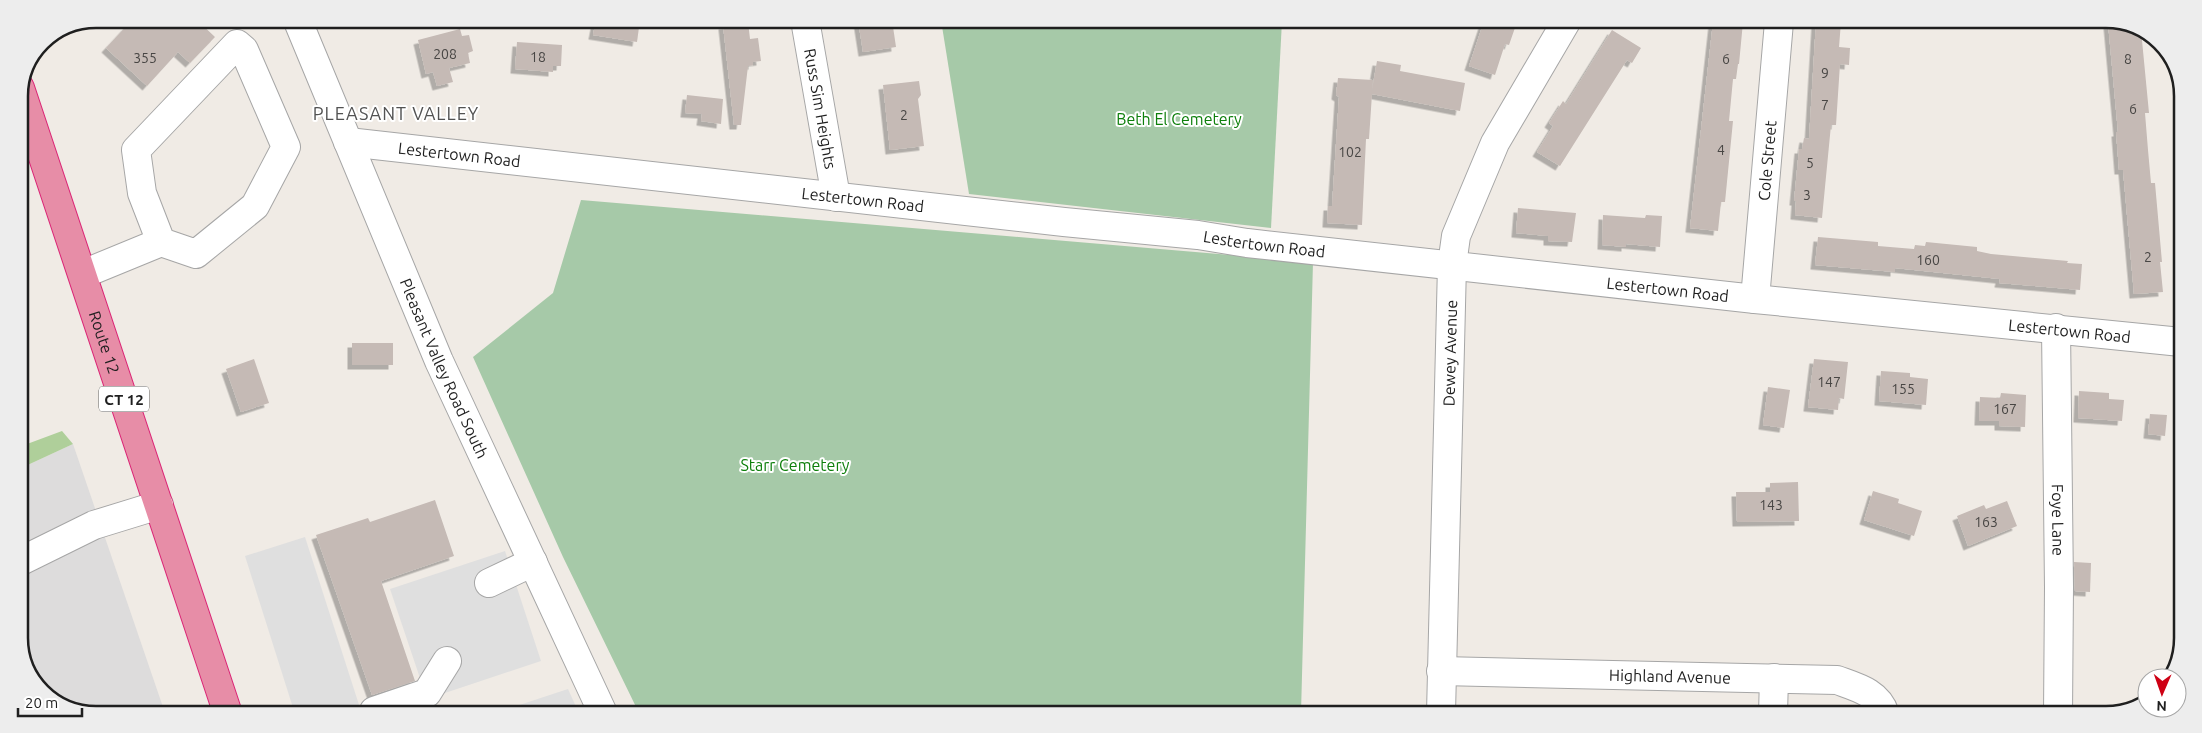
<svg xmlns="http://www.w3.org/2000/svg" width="2202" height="733" viewBox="0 0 2202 733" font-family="Ubuntu,sans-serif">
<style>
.residential{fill:#dddcdc}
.forest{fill:#afcf9a}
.cemetery{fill:#a6c9a8}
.parking{fill:#dfdfdf}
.building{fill:#c5bab5;filter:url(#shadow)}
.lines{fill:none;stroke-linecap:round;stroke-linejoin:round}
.minor-casing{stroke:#a6a6a6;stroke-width:30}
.highway-casing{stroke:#db2576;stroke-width:30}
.minor{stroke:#fff;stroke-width:28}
.highway{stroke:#e78da7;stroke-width:28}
.labels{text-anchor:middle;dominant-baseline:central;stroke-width:4;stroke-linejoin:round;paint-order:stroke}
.number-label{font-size:14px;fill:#484644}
.shield{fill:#fff;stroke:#626262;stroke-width:1}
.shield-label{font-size:15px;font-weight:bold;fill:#1f1f1f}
.street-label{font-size:16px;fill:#1f1f1f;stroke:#fff}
.park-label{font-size:16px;fill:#0d7f0b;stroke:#fff}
.neighbourhood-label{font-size:18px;letter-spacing:1px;fill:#525252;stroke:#fff}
.rim{fill:none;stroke:#1f1f1f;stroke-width:2.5}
</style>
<defs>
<filter id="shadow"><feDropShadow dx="-4.5" dy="4.5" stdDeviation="0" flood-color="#0004"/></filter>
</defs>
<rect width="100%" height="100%" fill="#f0ebe5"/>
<path class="residential" d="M 73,444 L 164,710 L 71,710 L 35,685 L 19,643 L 19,469 Z"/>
<path class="forest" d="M 62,431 L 73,444 L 19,469 L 19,447 Z"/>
<g class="cemetery">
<path d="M 941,20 L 1282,21 L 1271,228 L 969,194 Z"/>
<path d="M 581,200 L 1313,262 L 1301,713 L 638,711 L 563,557 L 473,357 L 553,293 Z"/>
</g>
<g class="parking">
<path d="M 305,537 L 361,711 L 294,711 L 245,556 Z"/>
<path d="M 505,551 L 541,661 L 427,699 L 390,589 Z"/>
<path d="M 568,689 L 578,711 L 501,711 Z"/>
</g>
<g class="building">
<path d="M 133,19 L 196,19 L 215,37 L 190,63 L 178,52 L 147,86 L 106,48 Z"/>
<path d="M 596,20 L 640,20 L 637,42 L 593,35 Z"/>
<path d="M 858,20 L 892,20 L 896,47 L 863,52 Z"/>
<path d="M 1484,21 L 1517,22 L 1509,45 L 1505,44 L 1495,75 L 1469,66 Z"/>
<path d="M 748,22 L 750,39 L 758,38 L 761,61 L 753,62 L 753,65 L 748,66 L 741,125 L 734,125 L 723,25 Z"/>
<path d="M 1713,22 L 1743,22 L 1739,64 L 1738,64 L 1736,79 L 1733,79 L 1729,121 L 1733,121 L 1725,202 L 1721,202 L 1718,231 L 1690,228 Z"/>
<path d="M 1816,22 L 1841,22 L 1839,47 L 1850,48 L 1849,65 L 1840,64 L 1836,125 L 1831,125 L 1822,218 L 1795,215 L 1796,201 L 1794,201 L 1799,149 L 1802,149 L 1804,138 L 1809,139 Z"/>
<path d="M 2108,23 L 2131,23 L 2141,30 L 2149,113 L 2145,113 L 2148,150 L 2151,183 L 2155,183 L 2162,262 L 2160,262 L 2163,292 L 2134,294 L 2123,170 L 2119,170 L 2116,132 L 2118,132 Z"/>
<path d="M 460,29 L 462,36 L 469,35 L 473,51 L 468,53 L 470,63 L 449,68 L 453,82 L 437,86 L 433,72 L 426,74 L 418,40 Z"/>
<path d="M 1612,30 L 1641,48 L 1632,63 L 1627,60 L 1560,166 L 1537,152 L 1553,126 L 1549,123 L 1563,101 L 1566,104 Z"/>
<path d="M 517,42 L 562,45 L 561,66 L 553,66 L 553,72 L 515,69 Z"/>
<path d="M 1377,61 L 1401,65 L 1400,71 L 1465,83 L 1460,111 L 1372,94 L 1369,139 L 1366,139 L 1362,225 L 1327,223 L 1328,206 L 1332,206 L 1339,97 L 1336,95 L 1338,78 L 1373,80 L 1372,90 Z"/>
<path d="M 919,81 L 921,95 L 918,99 L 924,146 L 890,150 L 883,85 Z"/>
<path d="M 687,95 L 723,99 L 721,124 L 701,121 L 702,114 L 685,113 Z"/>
<path d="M 1518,208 L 1576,213 L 1572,242 L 1548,241 L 1548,236 L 1516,233 Z"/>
<path d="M 1603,215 L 1645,218 L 1646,215 L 1662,216 L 1660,247 L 1626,244 L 1626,247 L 1602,245 Z"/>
<path d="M 1818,237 L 1878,242 L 1878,246 L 1914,249 L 1915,245 L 1925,246 L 1926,242 L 1977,247 L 1977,251 L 1991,254 L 2068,261 L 2067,263 L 2082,264 L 2080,290 L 1999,283 L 2000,279 L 1895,268 L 1895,272 L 1815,265 Z"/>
<rect x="352" y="343" width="41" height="22"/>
<path d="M 254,359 L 269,403 L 241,412 L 226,369 Z"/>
<path d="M 1814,359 L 1848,362 L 1844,399 L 1839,398 L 1838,410 L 1808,407 Z"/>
<path d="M 1881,371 L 1910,373 L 1910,377 L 1928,379 L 1926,405 L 1879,401 Z"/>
<path d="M 1768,387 L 1790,390 L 1784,428 L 1763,425 Z"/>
<path d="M 2079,391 L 2109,393 L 2109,399 L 2124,400 L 2122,421 L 2078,418 Z"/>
<path d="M 2001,393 L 2026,395 L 2025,427 L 1999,426 L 1999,421 L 1979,421 L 1980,397 L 2000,398 Z"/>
<path d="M 2150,414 L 2167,415 L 2165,436 L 2148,434 Z"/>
<path d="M 1798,482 L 1799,521 L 1737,522 L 1736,492 L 1770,492 L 1770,483 Z"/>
<path d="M 1873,491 L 1899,499 L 1898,503 L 1922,511 L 1914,536 L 1864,520 Z"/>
<path d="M 435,500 L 454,556 L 381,581 L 415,681 L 372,695 L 316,535 L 368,518 L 370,522 Z"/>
<path d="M 2007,501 L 2017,526 L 1968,546 L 1957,516 L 1984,505 L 1986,509 Z"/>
<path d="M 2074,562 L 2091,563 L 2090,592 L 2075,591 Z"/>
</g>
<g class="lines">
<defs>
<g id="minor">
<path id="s1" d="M 297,19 L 439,361 L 602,711"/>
<path id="s2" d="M 805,20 L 836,197"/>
<path id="s3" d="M 348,142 L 1064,222 L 1198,235 L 1247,243 L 1755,299 L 2181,342"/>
<path d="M 83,274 L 161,242 L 196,254 L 255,206 L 286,147 L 244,50 L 237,44 L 136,150 L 142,193 L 161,242"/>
<path id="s4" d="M 1755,299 L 1779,22"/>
<path id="s5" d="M 2056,328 L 2059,587 L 2058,714"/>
<path d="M 19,562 L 94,525 L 159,505"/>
<path d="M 489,583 L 533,562"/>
<path id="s6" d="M 1441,671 L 1837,680 C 1856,687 1878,692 1885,714"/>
<path d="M 374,711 L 427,693 L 447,661"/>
<path id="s7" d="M 1441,713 L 1452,265 L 1456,236 L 1495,143 L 1566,22"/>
<path d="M 1773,714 L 1774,678"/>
</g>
<g id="highway">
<path id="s8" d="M 20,88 L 227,711"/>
</g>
</defs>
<use href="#minor" class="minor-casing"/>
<use href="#highway" class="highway-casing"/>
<use href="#minor" class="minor"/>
<use href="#highway" class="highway"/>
</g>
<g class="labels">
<g class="number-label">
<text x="445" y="54">208</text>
<text x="538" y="57">18</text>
<text x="145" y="58">355</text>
<text x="1726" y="59">6</text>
<text x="2128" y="59">8</text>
<text x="1825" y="73">9</text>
<text x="1825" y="105">7</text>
<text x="2133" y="109">6</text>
<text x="904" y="115">2</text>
<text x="1721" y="150">4</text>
<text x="1350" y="152">102</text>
<text x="1810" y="163">5</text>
<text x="1807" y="195">3</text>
<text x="2148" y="257">2</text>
<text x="1928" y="260">160</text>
<text x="1829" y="382">147</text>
<text x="1903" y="389">155</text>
<text x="2005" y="409">167</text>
<text x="1771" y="505">143</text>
<text x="1986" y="522">163</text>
</g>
<rect class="shield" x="99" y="386.5" width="50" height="25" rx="4"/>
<g class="shield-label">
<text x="124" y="399">CT 12</text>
</g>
<g class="street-label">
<text stroke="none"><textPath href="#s2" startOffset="90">Russ Sim Heights</textPath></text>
<text stroke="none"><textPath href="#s3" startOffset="112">Lestertown Road</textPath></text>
<text stroke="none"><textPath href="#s4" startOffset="139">Cole Street</textPath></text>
<text stroke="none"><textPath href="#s3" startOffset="518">Lestertown Road</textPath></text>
<text stroke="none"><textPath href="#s3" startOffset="922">Lestertown Road</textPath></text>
<text stroke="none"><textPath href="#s3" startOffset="1328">Lestertown Road</textPath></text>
<text stroke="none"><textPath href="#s3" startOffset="1732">Lestertown Road</textPath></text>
<text stroke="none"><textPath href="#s8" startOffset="268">Route 12</textPath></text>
<text stroke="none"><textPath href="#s7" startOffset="360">Dewey Avenue</textPath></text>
<text stroke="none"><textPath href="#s1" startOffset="379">Pleasant Valley Road South</textPath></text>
<text stroke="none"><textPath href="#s5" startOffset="192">Foye Lane</textPath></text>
<text stroke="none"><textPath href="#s6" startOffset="229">Highland Avenue</textPath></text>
</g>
<g class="park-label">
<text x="1179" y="119">Beth El Cemetery</text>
<text x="795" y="465">Starr Cemetery</text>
</g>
<g class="neighbourhood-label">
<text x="396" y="113">PLEASANT VALLEY</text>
</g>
</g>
<path d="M0 0H2202V733H0ZM96 28H2106A68 68 0 0 1 2174 96V638A68 68 0 0 1 2106 706H96A68 68 0 0 1 28 638V96A68 68 0 0 1 96 28Z" fill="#ededed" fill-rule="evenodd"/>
<path class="rim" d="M96 28H2106A68 68 0 0 1 2174 96V638A68 68 0 0 1 2106 706H96A68 68 0 0 1 28 638V96A68 68 0 0 1 96 28Z"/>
<g transform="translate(2162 693) rotate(182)"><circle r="24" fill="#ffffff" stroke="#a5a5a5"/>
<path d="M0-4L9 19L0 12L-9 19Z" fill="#ce0014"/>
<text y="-8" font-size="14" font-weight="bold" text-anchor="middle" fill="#1f1f1f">N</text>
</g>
<path d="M18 708v8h64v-8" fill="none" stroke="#1f1f1f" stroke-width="2.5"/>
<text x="25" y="708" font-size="15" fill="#1f1f1f" stroke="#ffffff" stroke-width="4" paint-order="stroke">20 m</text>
</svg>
